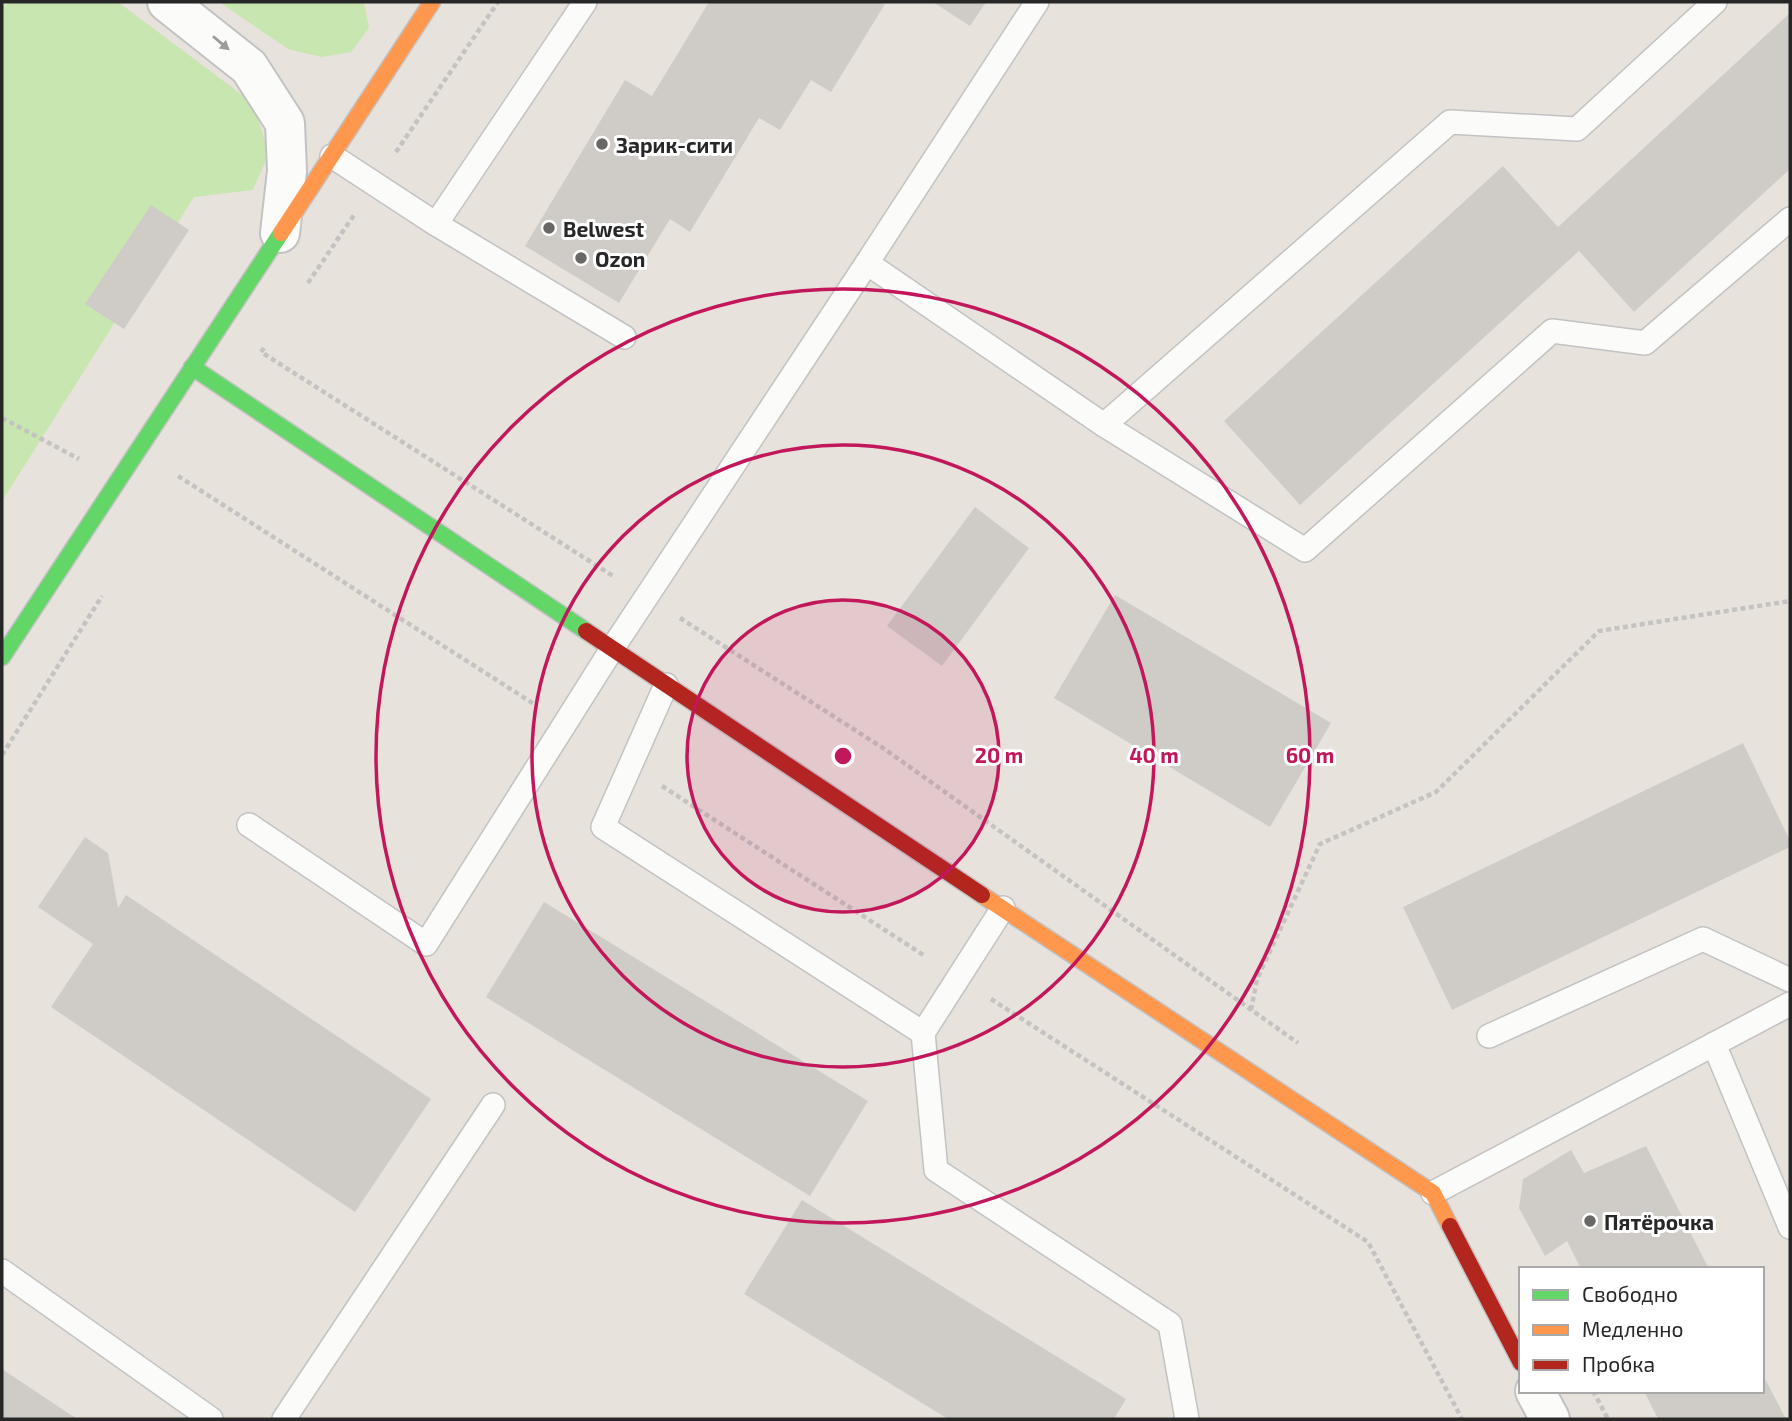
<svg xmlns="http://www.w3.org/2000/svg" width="1792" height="1421" viewBox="0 0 1792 1421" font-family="'Exo 2',sans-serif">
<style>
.green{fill:#c8e6b0}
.building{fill:#cfccc7}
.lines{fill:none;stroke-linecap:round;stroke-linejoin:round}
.lane-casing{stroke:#c3c2c3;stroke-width:26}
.street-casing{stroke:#c3c2c3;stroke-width:42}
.fast-casing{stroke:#c3c2c3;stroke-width:19}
.slow-casing{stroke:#c3c2c3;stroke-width:19}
.jam-casing{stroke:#c3c2c3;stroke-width:19}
.path{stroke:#c4c3c2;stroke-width:4.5;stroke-dasharray:5 3.5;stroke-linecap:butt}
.lane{stroke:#fbfbfa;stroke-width:23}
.street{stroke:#fbfbfa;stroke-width:38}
.fast{stroke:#63d668;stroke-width:16}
.slow{stroke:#ff974d;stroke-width:16}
.jam{stroke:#b3261e;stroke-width:16}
.oneway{fill:#9c9c9b}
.ring{fill:none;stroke:#c2185b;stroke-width:3.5}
.poi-dot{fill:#6a6866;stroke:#fff;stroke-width:2.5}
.labels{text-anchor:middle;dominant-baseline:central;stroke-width:6;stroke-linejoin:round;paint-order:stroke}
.poi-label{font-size:21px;font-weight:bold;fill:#272727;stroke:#fff;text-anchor:start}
.centre{fill:#c2185b;stroke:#fff;stroke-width:3.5}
.ring-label{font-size:21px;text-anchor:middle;font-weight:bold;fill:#c2185b;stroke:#fff;stroke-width:6;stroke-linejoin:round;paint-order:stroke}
</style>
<rect width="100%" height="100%" fill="#e7e2dc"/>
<g class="green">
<path d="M 10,2 L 118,2 L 253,103 L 269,153 L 253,190 L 194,197 L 2,501 L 2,7 Z"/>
<path d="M 219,2 L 364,2 L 369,28 L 351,52 L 322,57 L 288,49 Z"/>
</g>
<g class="building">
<path d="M 709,2 L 881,2 L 885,4 L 831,92 L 811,80 L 780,130 L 759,118 L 690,232 L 670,219 L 619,303 L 525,246 L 625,80 L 652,96 Z"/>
<path d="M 933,2 L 986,2 L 970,26 Z"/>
<path d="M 1790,13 L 1790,169 L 1634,312 L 1579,251 L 1300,505 L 1224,421 L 1503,166 L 1558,227 Z"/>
<path d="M 151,205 L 189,230 L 124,329 L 85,304 Z"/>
<path d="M 975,507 L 1029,548 L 942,666 L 887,626 Z"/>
<path d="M 1115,595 L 1331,723 L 1270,827 L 1054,698 Z"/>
<path d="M 1743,743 L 1790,841 L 1790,847 L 1452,1010 L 1403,907 Z"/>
<path d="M 85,837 L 108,853 L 118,908 L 126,895 L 431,1099 L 355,1212 L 51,1007 L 93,944 L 38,907 Z"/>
<path d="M 544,902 L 868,1101 L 810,1196 L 486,997 Z"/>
<path d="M 1646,1146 L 1709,1269 L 1581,1269 L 1567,1241 L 1545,1256 L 1519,1208 L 1523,1179 L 1571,1150 L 1584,1173 Z"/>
<path d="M 802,1200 L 1126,1399 L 1114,1419 L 948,1419 L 744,1294 Z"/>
<path d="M 2,1369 L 77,1419 L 2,1419 Z"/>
<path d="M 1762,1373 L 1786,1419 L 1658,1419 L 1644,1391 L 1762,1391 Z"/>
</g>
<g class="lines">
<defs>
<g id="lane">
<path d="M 332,156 L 436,224 L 585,2"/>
<path d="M 436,224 L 624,337"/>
<path d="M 867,263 L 1037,2"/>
<path d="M 1104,425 L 1305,550 L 1552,331 L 1645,343 L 1790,219"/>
<path d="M 666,685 L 603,827 L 923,1033 L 936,1170 L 1170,1324 L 1187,1419"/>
<path d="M 249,825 L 426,944 L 612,649 L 867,263 L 1104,425 L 1450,122 L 1577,129 L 1715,2"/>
<path d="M 923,1033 L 1003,908"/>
<path d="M 1489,1036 L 1703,939 L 1790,980"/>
<path d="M 1714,1044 L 1790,1227"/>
<path d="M 1433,1193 L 1790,1004"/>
<path d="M 2,1271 L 211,1419"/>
<path d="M 284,1419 L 493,1105"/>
</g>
<g id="street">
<path d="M 167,2 L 249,67 L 285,123 L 287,171 L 280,233"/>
<path d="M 1535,1391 L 1550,1419"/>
</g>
<g id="fast">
<path d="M 192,367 L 586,631"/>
<path d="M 2,657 L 281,233"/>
</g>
<g id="slow">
<path d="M 281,233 L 432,2"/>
<path d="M 982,895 L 1433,1193 L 1450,1226"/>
</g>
<g id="jam">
<path d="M 586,631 L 982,895"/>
<path d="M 1450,1226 L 1521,1363"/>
</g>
</defs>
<use href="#lane" class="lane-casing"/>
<use href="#street" class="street-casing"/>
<use href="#fast" class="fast-casing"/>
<use href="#slow" class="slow-casing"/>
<use href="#jam" class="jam-casing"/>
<g class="path">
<path d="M 396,152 L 498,2"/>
<path d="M 308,283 L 354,215"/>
<path d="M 264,348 L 261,352 L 613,576"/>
<path d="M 2,418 L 79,459"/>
<path d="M 178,476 L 534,704"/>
<path d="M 680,618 L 883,748 L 1298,1043"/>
<path d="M 2,755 L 102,596"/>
<path d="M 662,786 L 925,956"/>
<path d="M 991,999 L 1368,1242 L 1462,1419"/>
<path d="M 1251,1010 L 1257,979 L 1320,844 L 1436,792 L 1599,631 L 1790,601"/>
<path d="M 1593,1391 L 1608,1419"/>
</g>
<use href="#lane" class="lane"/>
<use href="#street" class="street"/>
<use href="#fast" class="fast"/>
<use href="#slow" class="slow"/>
<use href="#jam" class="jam"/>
</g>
<defs><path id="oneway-solid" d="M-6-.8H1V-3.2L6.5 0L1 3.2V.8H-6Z" transform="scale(1.75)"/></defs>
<use class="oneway" href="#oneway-solid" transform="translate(221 43) rotate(40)"/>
<circle cx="843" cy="756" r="156" fill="#c2185b" fill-opacity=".12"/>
<g class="ring">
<circle cx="843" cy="756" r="156"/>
<circle cx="843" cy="756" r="311"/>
<circle cx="843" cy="756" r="467"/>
</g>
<g class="poi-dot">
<circle cx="602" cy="144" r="7"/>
<circle cx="549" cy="228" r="7"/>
<circle cx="581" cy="258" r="7"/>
<circle cx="1590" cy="1221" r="7"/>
</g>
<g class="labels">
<g class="poi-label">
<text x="616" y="144">Зарик-сити</text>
<text x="563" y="228">Belwest</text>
<text x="595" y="258">Ozon</text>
<text x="1604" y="1221">Пятёрочка</text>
</g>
</g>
<circle cx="843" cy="756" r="10" class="centre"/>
<g class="ring-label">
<text x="999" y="763">20 m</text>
<text x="1154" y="763">40 m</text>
<text x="1310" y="763">60 m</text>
</g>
<rect width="1792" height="1421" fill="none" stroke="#272727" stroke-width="7"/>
<rect x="1519" y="1267" width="245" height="126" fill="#ffffff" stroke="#a9a9a9" stroke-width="2"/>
<rect x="1533" y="1290" width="35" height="10" fill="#63d668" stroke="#a9a9a9" stroke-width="2"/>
<text x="1582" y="1302" font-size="21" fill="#272727">Свободно</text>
<rect x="1533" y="1325" width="35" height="10" fill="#ff974d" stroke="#a9a9a9" stroke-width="2"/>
<text x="1582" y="1337" font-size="21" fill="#272727">Медленно</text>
<rect x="1533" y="1360" width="35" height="10" fill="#b3261e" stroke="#a9a9a9" stroke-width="2"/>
<text x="1582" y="1372" font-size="21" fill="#272727">Пробка</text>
</svg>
